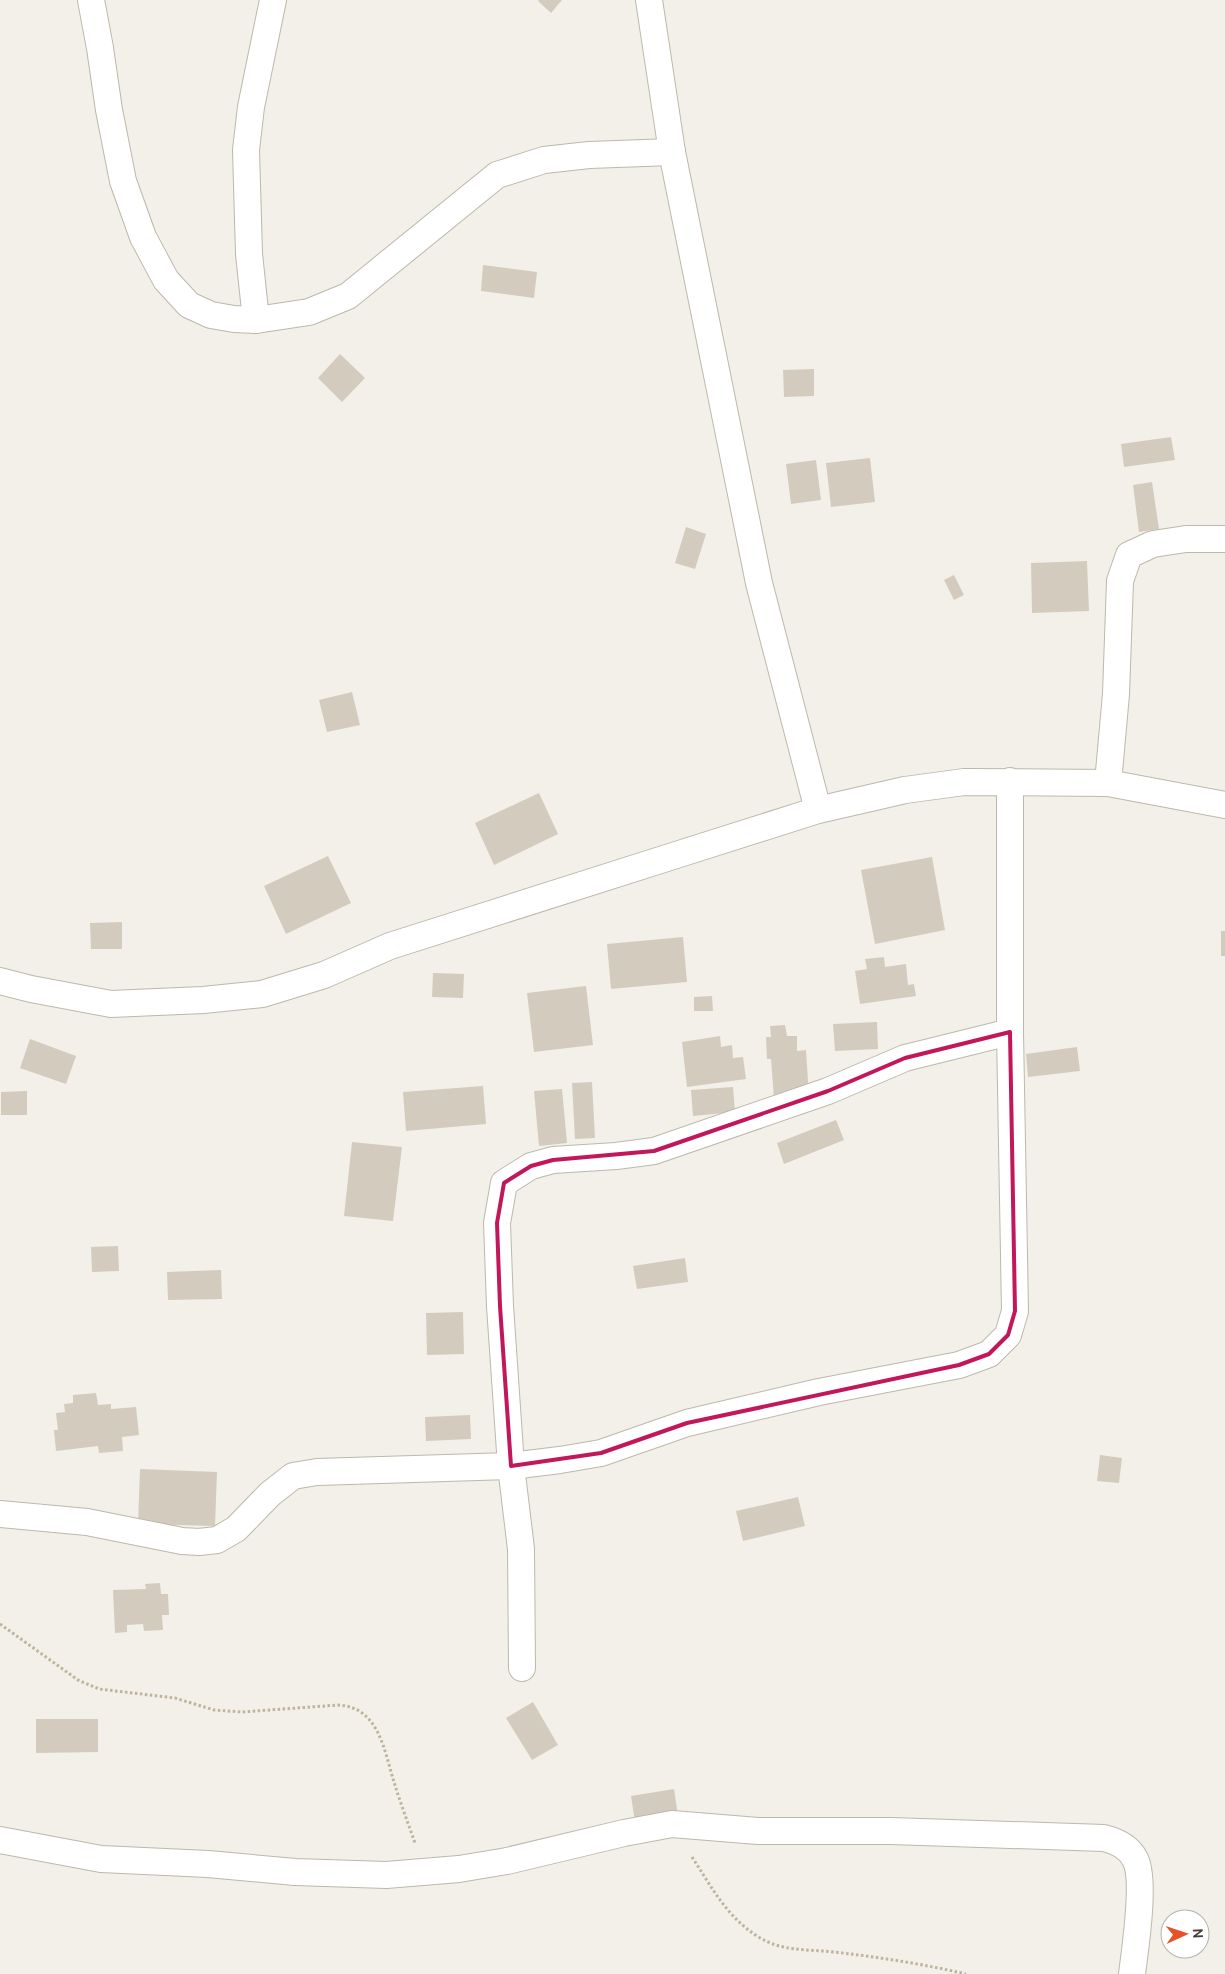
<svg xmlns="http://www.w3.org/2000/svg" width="1225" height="1974" viewBox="0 0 1225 1974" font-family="Cabin,sans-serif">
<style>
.building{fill:#d3ccbe}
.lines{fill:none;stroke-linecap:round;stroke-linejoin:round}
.street-casing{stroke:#bdb8ab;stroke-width:28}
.path{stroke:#beb49d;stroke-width:3;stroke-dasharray:2.5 2.5;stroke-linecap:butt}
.street{stroke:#fff;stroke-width:26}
.marked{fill:none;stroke:#c2185b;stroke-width:4;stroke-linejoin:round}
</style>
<rect width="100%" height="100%" fill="#f2f0e8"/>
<g class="building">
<path d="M 539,0 L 562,0 L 551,13 L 538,1 Z"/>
<path d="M 483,265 L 537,272 L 534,298 L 481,291 Z"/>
<path d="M 340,354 L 365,378 L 342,402 L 318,378 Z"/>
<path d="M 814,369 L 814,396 L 784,397 L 783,370 Z"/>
<path d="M 1171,437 L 1175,460 L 1124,467 L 1121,444 Z"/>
<path d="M 870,458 L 875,502 L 831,507 L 826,463 Z"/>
<path d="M 816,460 L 821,500 L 791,504 L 786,464 Z"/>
<path d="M 1152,482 L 1159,529 L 1139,532 L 1133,485 Z"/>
<path d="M 686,527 L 706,534 L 695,569 L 675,563 Z"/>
<path d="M 1087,561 L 1089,611 L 1032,613 L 1031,563 Z"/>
<path d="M 954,575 L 964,595 L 954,600 L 944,580 Z"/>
<path d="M 352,692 L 360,725 L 327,732 L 319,700 Z"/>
<path d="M 539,793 L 558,834 L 494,865 L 475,823 Z"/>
<path d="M 328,856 L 351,903 L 286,934 L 264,886 Z"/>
<path d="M 932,857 L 945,930 L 875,944 L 861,870 Z"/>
<path d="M 122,922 L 122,949 L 91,949 L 90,923 Z"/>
<rect x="1221" y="931" width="4" height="25"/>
<path d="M 683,937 L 687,982 L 611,989 L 607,944 Z"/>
<path d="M 884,957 L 885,967 L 906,964 L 908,985 L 914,984 L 916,996 L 860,1004 L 855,971 L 867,969 L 865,959 Z"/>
<path d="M 433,973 L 464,974 L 463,998 L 432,997 Z"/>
<path d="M 586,986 L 593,1045 L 534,1052 L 527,993 Z"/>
<path d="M 712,996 L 713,1011 L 694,1011 L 694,997 Z"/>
<path d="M 877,1022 L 878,1049 L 835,1051 L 833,1024 Z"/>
<path d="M 785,1025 L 787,1036 L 797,1036 L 797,1051 L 806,1050 L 809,1097 L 774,1099 L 771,1059 L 767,1059 L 766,1037 L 771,1037 L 770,1026 Z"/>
<path d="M 720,1036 L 721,1047 L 732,1045 L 733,1058 L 743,1057 L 746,1079 L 687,1087 L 682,1042 Z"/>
<path d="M 30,1039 L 76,1056 L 66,1084 L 20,1068 Z"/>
<path d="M 1077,1047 L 1080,1071 L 1028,1077 L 1026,1054 Z"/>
<path d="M 592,1082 L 595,1138 L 575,1139 L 572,1083 Z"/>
<path d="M 483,1086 L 486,1124 L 406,1131 L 403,1092 Z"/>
<path d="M 733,1087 L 735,1112 L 693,1116 L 691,1090 Z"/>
<path d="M 562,1089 L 567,1143 L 539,1146 L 534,1091 Z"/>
<path d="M 27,1091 L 27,1115 L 1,1115 L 1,1092 Z"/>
<path d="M 836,1120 L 844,1140 L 784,1164 L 777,1143 Z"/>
<path d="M 352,1142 L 402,1147 L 393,1221 L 344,1216 Z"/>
<path d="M 118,1246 L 119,1271 L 92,1272 L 91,1247 Z"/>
<path d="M 685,1258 L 688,1282 L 637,1289 L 633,1266 Z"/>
<path d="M 221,1270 L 222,1299 L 168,1300 L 167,1272 Z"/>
<path d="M 463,1312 L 464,1354 L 427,1355 L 426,1313 Z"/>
<path d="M 96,1393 L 98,1405 L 111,1404 L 111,1409 L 136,1407 L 139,1435 L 122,1437 L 123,1451 L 99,1453 L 98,1446 L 56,1451 L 54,1430 L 58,1430 L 56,1413 L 65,1412 L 64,1404 L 73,1403 L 73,1395 Z"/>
<path d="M 470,1415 L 471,1439 L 426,1441 L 425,1417 Z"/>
<path d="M 1100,1455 L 1122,1458 L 1119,1483 L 1097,1481 Z"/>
<path d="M 140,1469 L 217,1472 L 215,1526 L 138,1524 Z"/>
<path d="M 798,1497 L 805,1526 L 743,1541 L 736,1511 Z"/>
<path d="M 160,1583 L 161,1594 L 168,1594 L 169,1615 L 162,1615 L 163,1630 L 144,1631 L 143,1624 L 127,1625 L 127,1632 L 115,1633 L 113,1590 L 146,1589 L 145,1584 Z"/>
<path d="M 533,1702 L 558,1745 L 532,1760 L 506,1718 Z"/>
<path d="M 36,1719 L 98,1719 L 98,1752 L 36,1753 Z"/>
<path d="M 674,1789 L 678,1816 L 635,1822 L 631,1796 Z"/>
</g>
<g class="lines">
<defs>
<g id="street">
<path d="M 91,0 L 100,48 L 109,110 L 123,181 L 143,237 L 166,280 L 189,305 L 211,315 L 234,319 L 256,320 L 309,312 L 348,296 L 497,175 L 544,160 L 589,155 L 672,152"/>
<path d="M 649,0 L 672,152 L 759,583 L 818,810"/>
<path d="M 256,320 L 249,254 L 246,150 L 251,107 L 273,0"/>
<path d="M 1108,783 L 1116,694 L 1120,581 L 1129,555 L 1153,544 L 1186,539 L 1225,539"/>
<path d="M 0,981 L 31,989 L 111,1004 L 203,1000 L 262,994 L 324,975 L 390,946 L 673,856 L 818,810 L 905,790 L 964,782 L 1108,783 L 1225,805"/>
<path d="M 0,1514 L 87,1522 L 182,1541 L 199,1542 L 217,1540 L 236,1529 L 270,1494 L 293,1476 L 317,1472 L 511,1466 L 560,1460 L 601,1453 L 687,1423 L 819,1392 L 959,1365 L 989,1354 L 1008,1335 L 1015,1311 L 1010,1032 L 1010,781"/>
<path d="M 522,1668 L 521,1549 L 511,1466 L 500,1306 L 497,1223 L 504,1183 L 531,1166 L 553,1160 L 616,1156 L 654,1151 L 828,1091 L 905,1058 L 1010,1032"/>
<path d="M 0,1840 L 101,1859 L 208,1864 L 295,1872 L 386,1875 L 459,1869 L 507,1861 L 624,1833 L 672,1824 L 758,1831 L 891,1831 L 1104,1838 C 1116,1841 1129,1847 1135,1859 C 1146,1879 1135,1950 1132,1974"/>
</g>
</defs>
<use href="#street" class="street-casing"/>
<g class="path">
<path d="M 0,1624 L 78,1680 L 99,1689 L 175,1698 L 214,1710 L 242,1712 L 338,1705 C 379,1707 384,1750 394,1782 C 400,1802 408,1823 415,1843"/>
<path d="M 692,1857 C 711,1886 726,1916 757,1936 C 781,1952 807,1949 834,1952 C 878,1957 923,1964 966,1974"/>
</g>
<use href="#street" class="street"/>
</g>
<path class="marked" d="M 1010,1032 L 1015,1311 L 1008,1335 L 989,1354 L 959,1365 L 687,1423 L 601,1453 L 511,1466 L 500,1306 L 497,1223 L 504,1183 L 531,1166 L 553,1160 L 654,1151 L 828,1091 L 905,1058 Z"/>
<g transform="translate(1185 1934) rotate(87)"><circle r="24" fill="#ffffff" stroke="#b5b3af"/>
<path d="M0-4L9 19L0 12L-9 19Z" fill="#e85028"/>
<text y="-8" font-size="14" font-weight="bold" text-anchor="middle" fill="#454037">N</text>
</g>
</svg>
